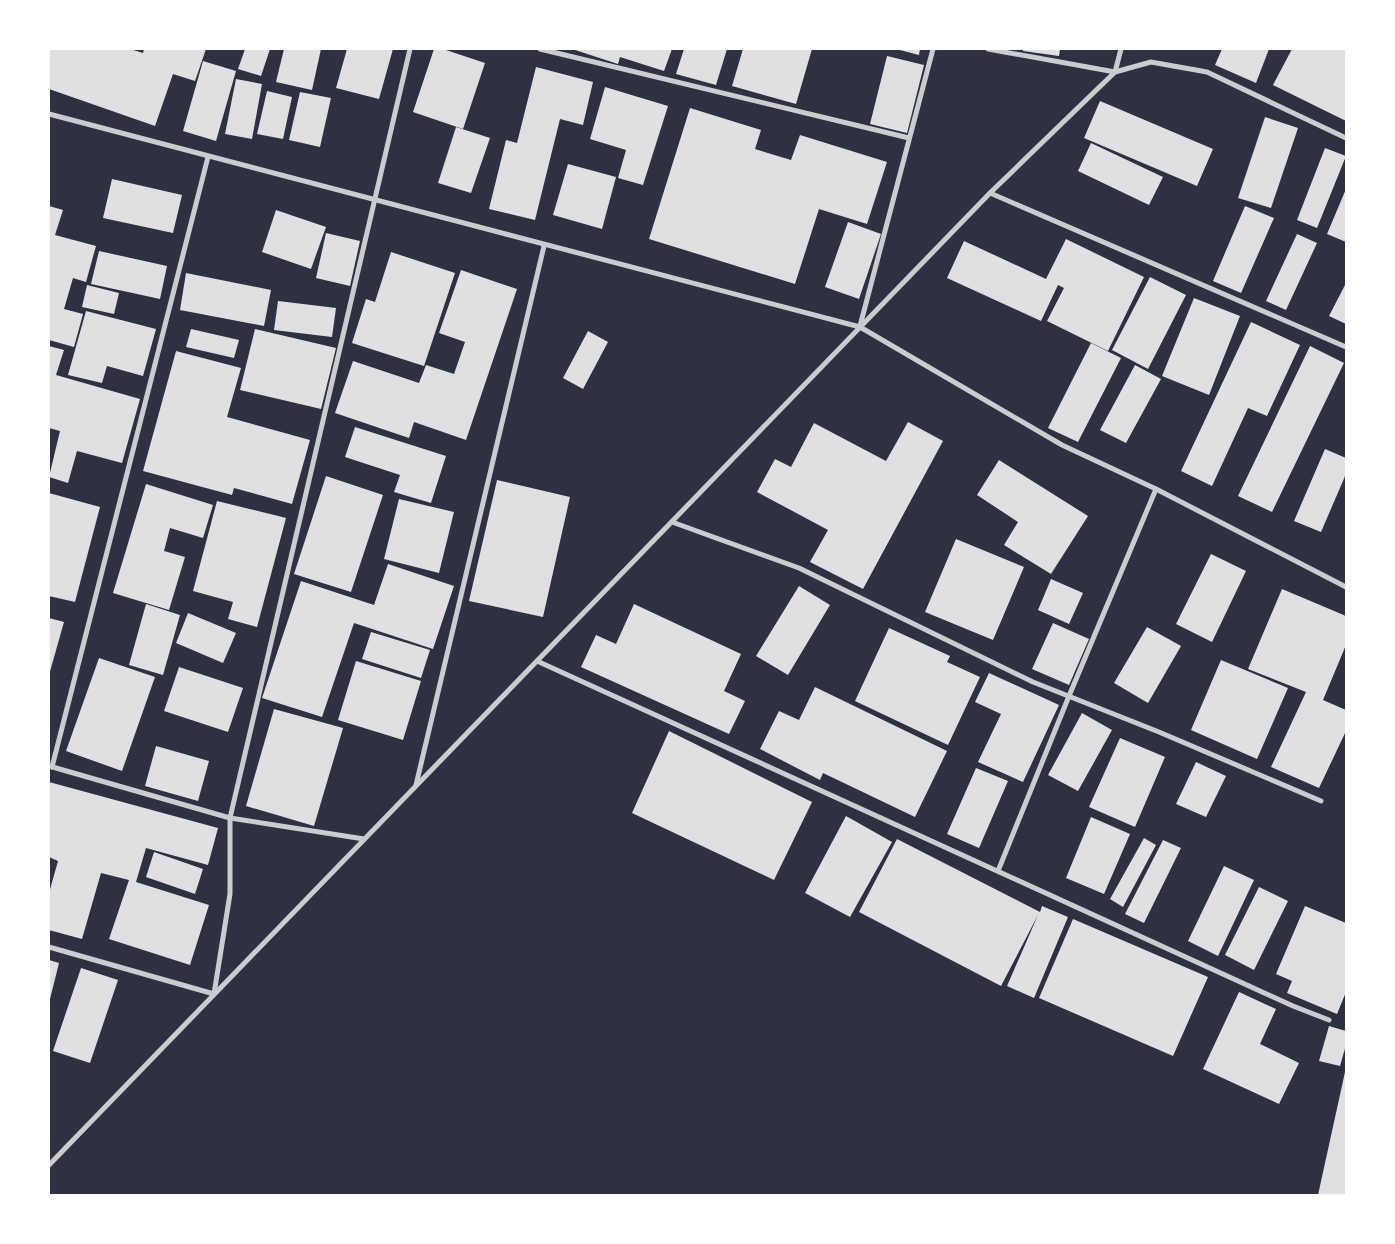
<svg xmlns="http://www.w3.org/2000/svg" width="1395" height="1244" viewBox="0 0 1395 1244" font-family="Helvetica,sans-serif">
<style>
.building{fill:#e0e0e3}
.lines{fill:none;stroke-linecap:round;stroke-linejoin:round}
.minor{stroke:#caccd0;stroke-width:5}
</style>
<rect width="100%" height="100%" fill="#2d3142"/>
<g class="building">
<path d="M 49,49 L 130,49 L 143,53 L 144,49 L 206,49 L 195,81 L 173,74 L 155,126 L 49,89 Z"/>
<path d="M 245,49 L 270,49 L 261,76 L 238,69 Z"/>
<path d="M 284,49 L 321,49 L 312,90 L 276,82 Z"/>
<path d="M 347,49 L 393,49 L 379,99 L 336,88 Z"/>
<path d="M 434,49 L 443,49 L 485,63 L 463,129 L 413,112 Z"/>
<path d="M 572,49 L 672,49 L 664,71 L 620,57 L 618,64 Z"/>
<path d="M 684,49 L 727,49 L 716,85 L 676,74 Z"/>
<path d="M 743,49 L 812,49 L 796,104 L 732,86 Z"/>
<path d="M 896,49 L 920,49 L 919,55 Z"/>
<path d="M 1023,49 L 1060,49 L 1059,56 L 1023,51 Z"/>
<path d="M 1222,49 L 1269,49 L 1256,83 L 1215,65 Z"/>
<path d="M 1292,49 L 1346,49 L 1346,121 L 1273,85 Z"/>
<path d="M 887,56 L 924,65 L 907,133 L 870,124 Z"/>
<path d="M 203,61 L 236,71 L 216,141 L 183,131 Z"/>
<path d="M 536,67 L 593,82 L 583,125 L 560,119 L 535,220 L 489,209 L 506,140 L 517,143 Z"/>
<path d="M 236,79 L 262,84 L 252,139 L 225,134 Z"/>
<path d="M 605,87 L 668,106 L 643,185 L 618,178 L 626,150 L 590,139 Z"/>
<path d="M 267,91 L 292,97 L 283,139 L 257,134 Z"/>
<path d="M 300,92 L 331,98 L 320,147 L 289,140 Z"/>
<path d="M 1100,101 L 1213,149 L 1197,186 L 1084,138 Z"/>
<path d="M 690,108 L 761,130 L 755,149 L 791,160 L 800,135 L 887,162 L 867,224 L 819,209 L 795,284 L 649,239 Z"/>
<path d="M 1265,117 L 1298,128 L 1271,208 L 1238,198 Z"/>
<path d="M 456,127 L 490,138 L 471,193 L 438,183 Z"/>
<path d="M 1091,143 L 1163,177 L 1149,205 L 1078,171 Z"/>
<path d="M 1325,148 L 1346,156 L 1317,228 L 1297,220 Z"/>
<path d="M 568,164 L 616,177 L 602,229 L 553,215 Z"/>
<path d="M 112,179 L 182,195 L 173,233 L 103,218 Z"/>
<path d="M 1346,189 L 1346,242 L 1327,234 Z"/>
<path d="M 49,206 L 63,210 L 55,235 L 96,246 L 86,282 L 73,278 L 64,309 L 83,314 L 74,347 L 49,340 Z"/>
<path d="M 1245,206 L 1274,218 L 1241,293 L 1213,281 Z"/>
<path d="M 276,210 L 326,227 L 311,269 L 262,252 Z"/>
<path d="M 848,222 L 881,234 L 859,299 L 825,287 Z"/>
<path d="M 326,233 L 360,241 L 350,286 L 316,278 Z"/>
<path d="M 1297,234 L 1317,243 L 1286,310 L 1266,301 Z"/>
<path d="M 1066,239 L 1144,277 L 1108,351 L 1047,321 L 1064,288 L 1058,285 L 1041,321 L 947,278 L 964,241 L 1046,279 Z"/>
<path d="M 99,251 L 167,266 L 160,299 L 91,284 Z"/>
<path d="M 391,252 L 455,273 L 424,366 L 352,343 L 366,299 L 375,302 Z"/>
<path d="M 461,270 L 517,289 L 466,440 L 414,422 L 409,438 L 335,413 L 353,361 L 419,383 L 426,365 L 454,374 L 465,342 L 439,333 Z"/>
<path d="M 186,273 L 271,290 L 264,326 L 180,310 Z"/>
<path d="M 1150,277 L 1186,295 L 1148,369 L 1112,350 Z"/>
<path d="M 1346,283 L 1346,324 L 1329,316 Z"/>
<path d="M 87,285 L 119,293 L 114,314 L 82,307 Z"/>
<path d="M 1194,298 L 1240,316 L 1209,395 L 1162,376 Z"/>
<path d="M 278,301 L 336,308 L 332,337 L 274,330 Z"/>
<path d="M 86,311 L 156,329 L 143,376 L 107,366 L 102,383 L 68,375 Z"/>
<path d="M 1251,322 L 1300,345 L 1267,416 L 1248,408 L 1212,486 L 1181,471 Z"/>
<path d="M 191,329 L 239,340 L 234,358 L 186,347 Z"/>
<path d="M 255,329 L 336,348 L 321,409 L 240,390 Z"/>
<path d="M 588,331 L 608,342 L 583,389 L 563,378 Z"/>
<path d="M 1091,343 L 1121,358 L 1078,442 L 1048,428 Z"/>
<path d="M 49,346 L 64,350 L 56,375 L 140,399 L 122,463 L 77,451 L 68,483 L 49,477 L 60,431 L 49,428 Z"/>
<path d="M 1310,346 L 1344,363 L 1272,512 L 1238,496 Z"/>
<path d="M 176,351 L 241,368 L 227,417 L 310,440 L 292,504 L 234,488 L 232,495 L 143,471 Z"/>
<path d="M 1135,365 L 1161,379 L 1126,443 L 1100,430 Z"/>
<path d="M 908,422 L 943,441 L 863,589 L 810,562 L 828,530 L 757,492 L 775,459 L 791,467 L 814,423 L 886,461 Z"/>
<path d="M 355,427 L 446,456 L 431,503 L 394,492 L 400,475 L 345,457 Z"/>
<path d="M 1325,449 L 1346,458 L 1346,474 L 1321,532 L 1294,521 Z"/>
<path d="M 999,460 L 1088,516 L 1051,574 L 1004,545 L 1018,522 L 977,495 Z"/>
<path d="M 326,476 L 383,495 L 351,592 L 294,574 Z"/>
<path d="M 497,480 L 570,497 L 543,617 L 469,601 Z"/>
<path d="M 146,484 L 213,505 L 203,538 L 170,528 L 164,551 L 185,557 L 169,610 L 113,593 Z"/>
<path d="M 49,493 L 100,507 L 75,602 L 49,596 Z"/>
<path d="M 399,499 L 454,512 L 439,573 L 384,559 Z"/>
<path d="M 217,501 L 286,518 L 257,627 L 228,619 L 233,602 L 193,591 Z"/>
<path d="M 956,539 L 1024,567 L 993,640 L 925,612 Z"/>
<path d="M 1211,554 L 1246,571 L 1212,642 L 1176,624 Z"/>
<path d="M 388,564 L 454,586 L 433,649 L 354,623 L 322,717 L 262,698 L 301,581 L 374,605 Z"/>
<path d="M 1051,579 L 1083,593 L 1069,624 L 1038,610 Z"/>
<path d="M 799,586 L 830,605 L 788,675 L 756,656 Z"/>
<path d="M 1282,589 L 1346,616 L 1346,645 L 1323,700 L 1346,710 L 1346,731 L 1319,788 L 1271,767 L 1306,692 L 1248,669 Z"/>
<path d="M 146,604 L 180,615 L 163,675 L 129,665 Z"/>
<path d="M 634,604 L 741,654 L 724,691 L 745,701 L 729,734 L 581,667 L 596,635 L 616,644 Z"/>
<path d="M 188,613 L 236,633 L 223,663 L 176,643 Z"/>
<path d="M 49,618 L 64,622 L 49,675 Z"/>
<path d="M 1053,623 L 1089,639 L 1069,685 L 1032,669 Z"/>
<path d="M 1147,627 L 1181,646 L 1148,703 L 1114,683 Z"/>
<path d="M 889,628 L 950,656 L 947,662 L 980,677 L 948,745 L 855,701 Z"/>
<path d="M 371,632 L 430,650 L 421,678 L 362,659 Z"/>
<path d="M 99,658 L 155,677 L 122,771 L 66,751 Z"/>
<path d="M 1221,660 L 1288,688 L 1257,759 L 1191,730 Z"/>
<path d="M 356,661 L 421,681 L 403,740 L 338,720 Z"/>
<path d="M 179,667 L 243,688 L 228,732 L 164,711 Z"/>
<path d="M 989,673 L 1059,705 L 1023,782 L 978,762 L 1001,714 L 975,702 Z"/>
<path d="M 815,687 L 947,751 L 915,817 L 823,773 L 820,780 L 760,749 L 779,711 L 799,720 Z"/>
<path d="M 274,709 L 343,728 L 314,826 L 246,806 Z"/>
<path d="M 1082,713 L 1112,730 L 1078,791 L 1048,775 Z"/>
<path d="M 669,731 L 812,802 L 774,880 L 632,813 Z"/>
<path d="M 1120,738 L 1165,757 L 1135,827 L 1089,807 Z"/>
<path d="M 156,746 L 209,761 L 198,801 L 145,786 Z"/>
<path d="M 1196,762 L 1226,776 L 1206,817 L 1176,804 Z"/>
<path d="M 976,768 L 1008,781 L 979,848 L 947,834 Z"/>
<path d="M 49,782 L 218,828 L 208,865 L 146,848 L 136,882 L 209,905 L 190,965 L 109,939 L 129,880 L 101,873 L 82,939 L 49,930 L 49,893 L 58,861 L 49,857 Z"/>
<path d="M 846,816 L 892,842 L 850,917 L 805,893 Z"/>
<path d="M 1091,817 L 1130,834 L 1104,894 L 1066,878 Z"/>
<path d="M 1144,838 L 1156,845 L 1123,907 L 1110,899 Z"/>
<path d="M 897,839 L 1040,912 L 1042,906 L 1068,917 L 1034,998 L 1007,986 L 1038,915 L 1001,986 L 859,912 Z"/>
<path d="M 1163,840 L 1181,848 L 1144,923 L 1125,914 Z"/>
<path d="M 154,852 L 203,869 L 195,894 L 146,877 Z"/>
<path d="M 1224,866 L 1254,880 L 1218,956 L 1188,941 Z"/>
<path d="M 1259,887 L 1288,901 L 1254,970 L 1225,955 Z"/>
<path d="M 1305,906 L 1346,923 L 1346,992 L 1337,1014 L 1287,993 L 1292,981 L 1276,974 Z"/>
<path d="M 1073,919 L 1208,977 L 1173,1056 L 1039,998 Z"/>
<path d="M 49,960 L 59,963 L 49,1003 Z"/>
<path d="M 81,968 L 118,980 L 90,1063 L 53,1051 Z"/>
<path d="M 1239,992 L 1276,1009 L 1260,1044 L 1299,1063 L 1279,1104 L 1203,1069 Z"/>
<path d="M 1329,1026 L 1346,1031 L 1346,1045 L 1340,1066 L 1319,1061 Z"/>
<path d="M 1345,1072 L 1346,1195 L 1318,1195 Z"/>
</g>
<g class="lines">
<g class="minor">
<path d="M 540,49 L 909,138"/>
<path d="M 988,49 L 1115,72 L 1121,49"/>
<path d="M 49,114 L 860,327 L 1062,445 L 1156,489 L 1346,587"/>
<path d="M 990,193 L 1346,347"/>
<path d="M 860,326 L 933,49"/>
<path d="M 672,522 L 799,568 L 1033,682 L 1159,732 L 1321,801"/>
<path d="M 537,661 L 1293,1006 L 1329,1020"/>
<path d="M 49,766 L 230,818 L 364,839"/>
<path d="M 52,767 L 208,157"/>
<path d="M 416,785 L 544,246"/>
<path d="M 998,871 L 1069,696 L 1156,489"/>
<path d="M 49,947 L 214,994 L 230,894 L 230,818 L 410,49"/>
<path d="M 49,1165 L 990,193 L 1115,72 L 1151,62 L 1207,72 L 1346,138"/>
</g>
</g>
<rect width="1395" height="1244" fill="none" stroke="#ffffff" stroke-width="100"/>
</svg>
